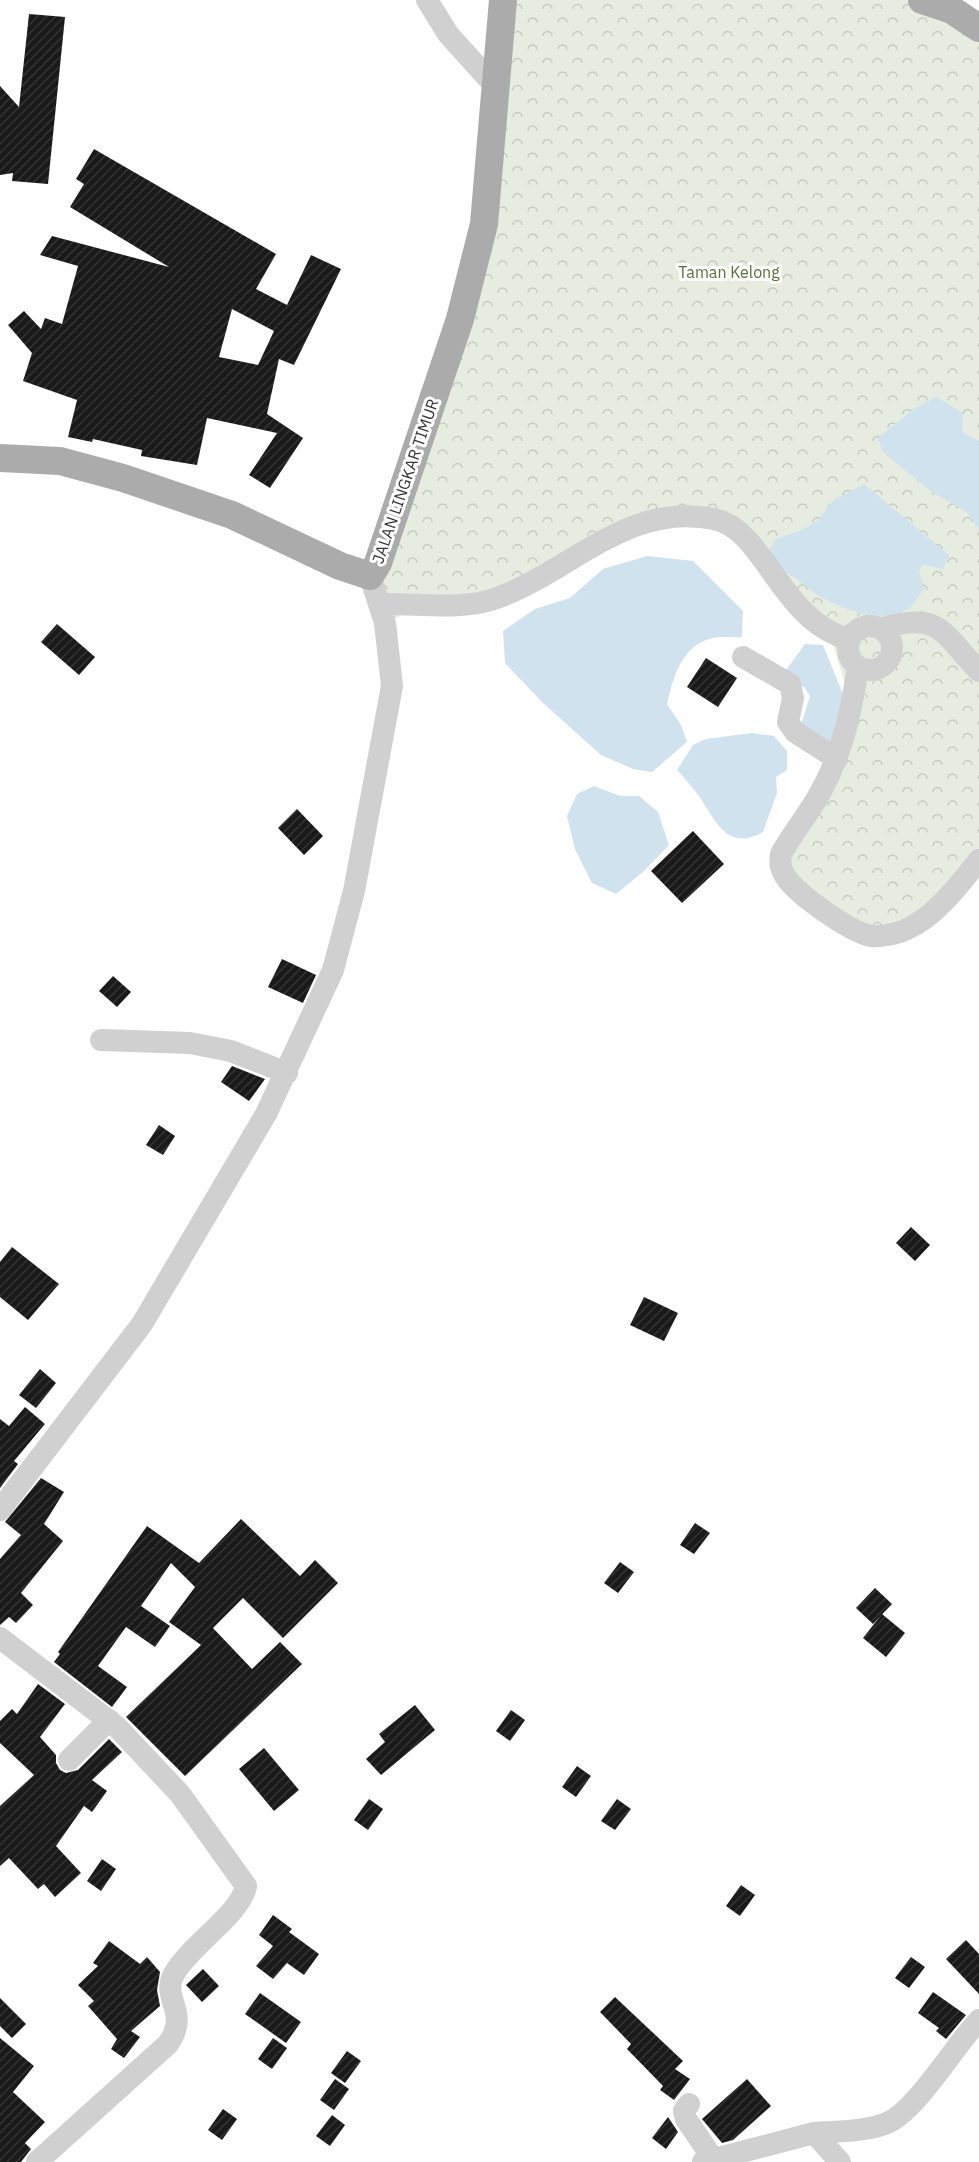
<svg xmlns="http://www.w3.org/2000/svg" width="979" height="2162" viewBox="0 0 979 2162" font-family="'IBM Plex Sans',sans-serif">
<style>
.park{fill:url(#park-crowns)}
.water{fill:#cfe2ee}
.building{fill:url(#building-hatch);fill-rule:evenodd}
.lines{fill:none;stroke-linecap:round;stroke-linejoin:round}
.minor{stroke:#d0d0d0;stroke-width:22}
.major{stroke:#ababab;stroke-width:28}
.labels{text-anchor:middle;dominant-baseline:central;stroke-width:6;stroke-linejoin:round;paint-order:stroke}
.park-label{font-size:16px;fill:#56703f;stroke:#fff}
.street-label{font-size:16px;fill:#333;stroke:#fff}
</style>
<defs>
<pattern id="park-crowns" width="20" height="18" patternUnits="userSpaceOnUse" patternTransform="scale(1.5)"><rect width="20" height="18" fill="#e6ecdf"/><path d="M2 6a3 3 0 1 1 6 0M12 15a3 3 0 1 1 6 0" fill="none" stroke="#c6cbc0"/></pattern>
<pattern id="building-hatch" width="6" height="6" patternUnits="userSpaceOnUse" patternTransform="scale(1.5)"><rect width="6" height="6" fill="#1a1a1a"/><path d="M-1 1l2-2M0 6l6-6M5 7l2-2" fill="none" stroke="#333"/></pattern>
</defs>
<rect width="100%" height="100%" fill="#fff"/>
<path class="park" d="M 503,0 L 906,0 L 952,10 L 979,30 L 979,860 L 924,920 L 857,931 L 805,897 L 781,854 L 852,706 L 829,632 L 729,523 L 665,519 L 473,603 L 427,603 L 385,623 L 371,575 L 460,319 Z"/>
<g class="water">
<path d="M 936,397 L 963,413 L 962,432 L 979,441 L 979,530 L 967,512 L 932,492 L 883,452 L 878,438 L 914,409 Z"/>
<path d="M 864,484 L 949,555 L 943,569 L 923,564 L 919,571 L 924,589 C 919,595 915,603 910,607 C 885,627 842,609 818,595 C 798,583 798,574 772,568 L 769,551 L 776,539 L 802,530 L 817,521 L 834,500 Z"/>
<path d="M 647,556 L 693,561 L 743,611 L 742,637 C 732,638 722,636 713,638 C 682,644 673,678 667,704 L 681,725 L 687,742 L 652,772 L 633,769 L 601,755 L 543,703 L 505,663 L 503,631 L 535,609 L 570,598 L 603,569 Z"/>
<path d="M 805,644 L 823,645 L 845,699 L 832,752 L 801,725 L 810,696 L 804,687 L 782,676 Z"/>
<path d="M 752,733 L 774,736 L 787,751 L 787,770 L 776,777 L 777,793 L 763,832 C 728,852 716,822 699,796 C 692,787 685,778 677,770 L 693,745 L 706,739 Z"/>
<path d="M 594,786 L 620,796 L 639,796 L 658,812 L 669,845 L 644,871 L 616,894 L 592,883 L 575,849 L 567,816 L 577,794 Z"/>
</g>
<g class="building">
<path d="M 29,14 L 65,17 L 48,184 L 12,181 L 13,173 L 0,175 L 0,86 L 19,107 Z"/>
<path d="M 94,149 L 276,254 L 256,289 L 287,305 L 311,255 L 341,269 L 294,365 L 279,359 L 267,414 L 303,438 L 270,488 L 249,475 L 277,433 L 207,418 L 197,465 L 141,456 L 142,450 L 93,439 L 92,442 L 68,437 L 77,400 L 23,381 L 32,353 L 8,325 L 24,311 L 41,329 L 45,318 L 62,324 L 78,266 L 40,255 L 52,236 L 169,267 L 70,207 L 84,184 L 76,179 ZM 232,309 L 274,331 L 258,365 L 219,357 Z"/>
<path d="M 57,624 L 95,657 L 79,675 L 41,642 Z"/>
<path d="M 706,658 L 737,678 L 718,707 L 687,687 Z"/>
<path d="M 297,809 L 323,836 L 304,855 L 278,828 Z"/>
<path d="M 693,831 L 724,864 L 682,903 L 651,871 Z"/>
<path d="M 282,959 L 316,975 L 303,1003 L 268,987 Z"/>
<path d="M 113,976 L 131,992 L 117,1007 L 99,991 Z"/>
<path d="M 232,1066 L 265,1079 L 249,1101 L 221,1082 Z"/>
<path d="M 159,1125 L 175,1136 L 163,1155 L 146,1145 Z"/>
<path d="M 911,1227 L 930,1245 L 915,1261 L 896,1243 Z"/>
<path d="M 12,1247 L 59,1284 L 28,1320 L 0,1297 L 0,1262 Z"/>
<path d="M 644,1297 L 678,1313 L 664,1341 L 630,1325 Z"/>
<path d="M 40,1369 L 56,1383 L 36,1408 L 19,1395 Z"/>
<path d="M 25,1407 L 45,1424 L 14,1461 L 18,1464 L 0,1488 L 0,1419 L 9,1426 Z"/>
<path d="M 41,1478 L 64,1492 L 44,1524 L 63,1541 L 21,1593 L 33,1605 L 16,1623 L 9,1617 L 0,1625 L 0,1559 L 21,1535 L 5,1522 Z"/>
<path d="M 241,1519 L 300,1576 L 315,1560 L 338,1583 L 283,1638 L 243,1598 L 213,1628 L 252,1669 L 280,1642 L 302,1664 L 185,1776 L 126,1717 L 201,1645 L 169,1622 L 195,1587 L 171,1563 L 141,1606 L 170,1626 L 155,1647 L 126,1627 L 98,1666 L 127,1687 L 112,1707 L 54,1662 L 60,1654 L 58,1652 L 147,1526 L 199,1563 Z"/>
<path d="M 695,1523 L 710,1533 L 694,1554 L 680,1545 Z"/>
<path d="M 620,1562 L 634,1572 L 618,1593 L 604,1583 Z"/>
<path d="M 875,1588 L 892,1604 L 873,1624 L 856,1608 Z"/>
<path d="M 882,1614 L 905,1633 L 886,1657 L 863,1638 Z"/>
<path d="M 38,1684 L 65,1704 L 40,1737 L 56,1755 L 56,1763 L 60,1770 L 66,1773 L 78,1770 L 109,1739 L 122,1752 L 92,1780 L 107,1791 L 92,1812 L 84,1806 L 56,1846 L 81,1873 L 55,1897 L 44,1884 L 38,1889 L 9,1858 L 0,1866 L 0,1806 L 34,1775 L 0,1743 L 0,1721 L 12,1709 L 17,1714 Z"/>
<path d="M 415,1705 L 435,1730 L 381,1775 L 366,1759 L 385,1742 L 379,1734 Z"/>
<path d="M 511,1710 L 525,1720 L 510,1741 L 496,1731 Z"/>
<path d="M 264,1748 L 299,1790 L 274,1811 L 239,1769 Z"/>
<path d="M 577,1766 L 591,1776 L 576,1797 L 562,1787 Z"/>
<path d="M 369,1799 L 383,1809 L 368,1830 L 354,1820 Z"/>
<path d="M 617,1799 L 631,1809 L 615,1830 L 601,1821 Z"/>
<path d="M 102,1859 L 116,1869 L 101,1891 L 87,1881 Z"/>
<path d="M 741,1885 L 755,1895 L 740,1916 L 726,1906 Z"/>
<path d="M 273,1915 L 292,1929 L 289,1932 L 319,1954 L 304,1975 L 287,1963 L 273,1979 L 256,1966 L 273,1946 L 259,1935 Z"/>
<path d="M 966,1940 L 979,1954 L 979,1994 L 946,1959 Z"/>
<path d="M 109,1941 L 140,1964 L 147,1957 L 160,1972 L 157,1990 L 160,2006 L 131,2031 L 140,2037 L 124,2058 L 111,2049 L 117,2039 L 88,2006 L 94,2001 L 78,1985 L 98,1966 L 93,1963 Z"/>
<path d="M 911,1957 L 925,1967 L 909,1988 L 895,1978 Z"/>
<path d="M 203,1969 L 219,1986 L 202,2002 L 186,1985 Z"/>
<path d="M 933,1992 L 966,2015 L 946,2039 L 936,2031 L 939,2028 L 918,2013 Z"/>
<path d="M 260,1993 L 301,2022 L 286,2043 L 245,2014 Z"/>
<path d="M 615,1997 L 683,2061 L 675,2069 L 690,2079 L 674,2100 L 660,2090 L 663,2086 L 627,2049 L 631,2044 L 600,2012 Z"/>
<path d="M 0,1998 L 26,2024 L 12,2038 L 0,2026 Z"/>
<path d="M 0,2038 L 34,2066 L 13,2092 L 45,2122 L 25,2143 L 31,2149 L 21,2162 L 0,2162 Z"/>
<path d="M 273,2038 L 287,2048 L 272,2069 L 258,2059 Z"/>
<path d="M 347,2051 L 361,2061 L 345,2083 L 331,2073 Z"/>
<path d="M 335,2079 L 349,2089 L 334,2110 L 320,2100 Z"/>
<path d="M 747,2079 L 771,2106 L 733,2140 L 722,2143 L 702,2119 Z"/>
<path d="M 223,2109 L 237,2119 L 222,2140 L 208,2130 Z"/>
<path d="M 332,2115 L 345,2125 L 330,2146 L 316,2136 Z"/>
<path d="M 668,2117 L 678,2132 L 666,2149 L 652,2138 Z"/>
</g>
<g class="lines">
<g class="minor">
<path d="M 427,0 L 448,34 L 494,85"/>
<path d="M 380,604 C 417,603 462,611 497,598 C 571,571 629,501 714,519 C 765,529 781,622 849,639"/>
<circle cx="870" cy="648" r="22"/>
<path d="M 882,628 C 941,611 942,633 979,671"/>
<path d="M 743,657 L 790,684 L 793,698 L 788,722 L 795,732 L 837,759"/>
<path d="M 858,667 C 851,713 842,754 819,795 C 807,816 792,834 781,854 C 779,864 781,871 788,880 C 800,896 850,932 871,936 C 881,937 897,934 907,929 C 935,917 960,884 979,860"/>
<path d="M 101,1040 L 190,1043 L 231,1051 L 287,1073"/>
<path d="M 0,1510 L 142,1324 L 266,1114 L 333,970 L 354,891 L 392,686 L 385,623 L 370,576"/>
<path d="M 0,1638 L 117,1727 L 180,1794 L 246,1886 C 241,1914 190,1945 174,1974 C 160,1999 191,2011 168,2044 L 37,2162"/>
<path d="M 69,1760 L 109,1720"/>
<path d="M 689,2104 L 684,2111 L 686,2119 L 713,2159"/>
<path d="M 814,2133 C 838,2131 865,2132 887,2123 C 917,2110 955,2045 979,2020"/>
<path d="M 703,2162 L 814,2133 L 840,2162"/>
</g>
<g class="major">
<path d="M 922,0 L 952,10 L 979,28"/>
<path d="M 0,458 L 60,461 L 123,478 L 232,515 L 340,566 L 370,576 L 378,563 L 460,319 L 484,224 L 503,0"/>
</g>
</g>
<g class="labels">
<g class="park-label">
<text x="729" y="272">Taman Kelong</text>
</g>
<g class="street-label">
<text transform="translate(405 481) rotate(-71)">JALAN LINGKAR TIMUR</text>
</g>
</g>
</svg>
